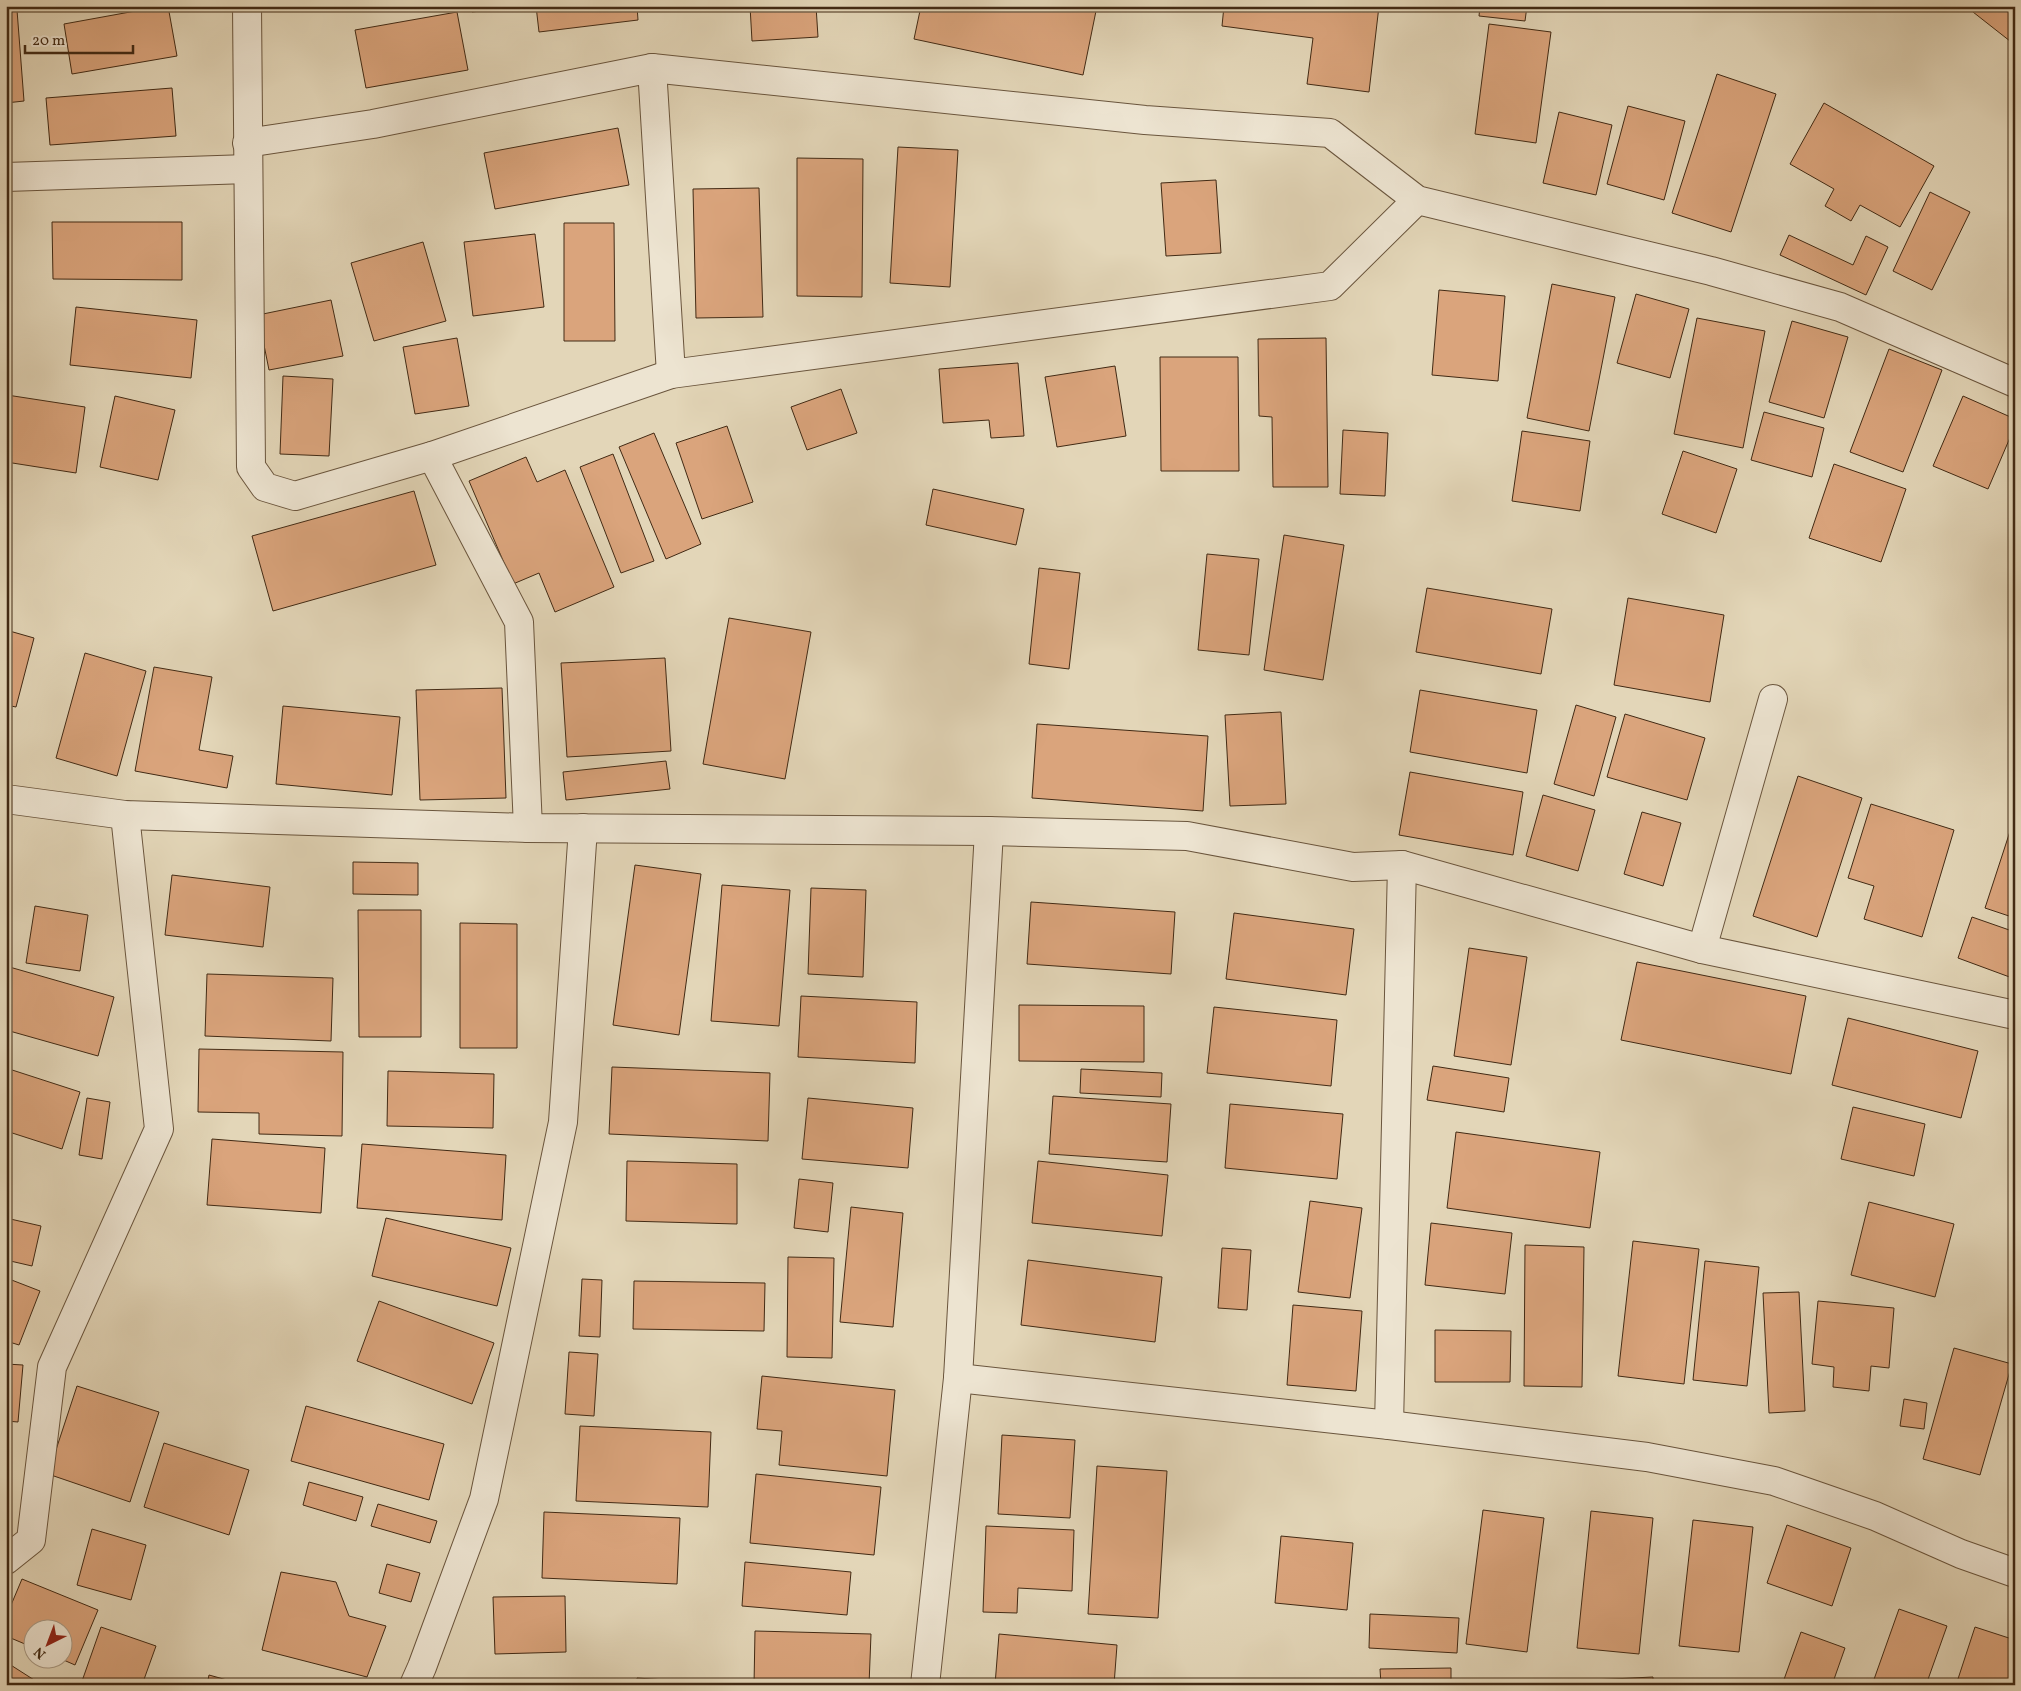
<svg xmlns="http://www.w3.org/2000/svg" width="2021" height="1691" viewBox="0 0 2021 1691" font-family="Vollkorn,serif">
<style>
.building{fill:#daa47c;stroke:#422a14}
.lines{fill:none;stroke-linecap:round;stroke-linejoin:round}
.minor-casing{stroke:#6a553d;stroke-width:30}
.minor{stroke:#ede4d1;stroke-width:28}
</style>
<rect width="100%" height="100%" fill="#e3d6b8"/>
<filter id="stains"><feTurbulence type="fractalNoise" baseFrequency=".004" numOctaves="4"/><feColorMatrix values="0 0 0 0 .2 0 0 0 0 .09 0 0 0 0 .02 0 0 0 .5 -.17"/></filter>
<radialGradient id="worn" r=".72"><stop offset=".6" stop-color="#630" stop-opacity="0"/><stop offset="1" stop-color="#630" stop-opacity=".3"/></radialGradient>
<g class="building">
<path d="M 163,6 L 168,6 L 177,56 L 72,74 L 64,24 Z"/>
<path d="M 471,6 L 521,6 L 472,12 Z"/>
<path d="M 536,6 L 637,6 L 638,20 L 539,32 Z"/>
<path d="M 750,6 L 816,6 L 818,37 L 752,41 Z"/>
<path d="M 921,6 L 1097,6 L 1083,75 L 914,39 Z"/>
<path d="M 1224,6 L 1379,6 L 1369,92 L 1307,84 L 1313,38 L 1222,26 Z"/>
<path d="M 1480,6 L 1527,6 L 1525,21 L 1479,16 Z"/>
<path d="M 1977,6 L 2015,6 L 2015,45 L 1973,12 Z"/>
<path d="M 6,10 L 17,10 L 24,101 L 6,103 Z"/>
<path d="M 457,12 L 468,70 L 366,88 L 355,30 Z"/>
<path d="M 1489,24 L 1551,32 L 1536,143 L 1475,134 Z"/>
<path d="M 1717,74 L 1776,94 L 1731,232 L 1672,213 Z"/>
<path d="M 172,88 L 176,136 L 50,145 L 46,98 Z"/>
<path d="M 1824,103 L 1934,166 L 1900,227 L 1860,205 L 1851,221 L 1825,206 L 1834,189 L 1790,164 Z"/>
<path d="M 1628,106 L 1685,121 L 1664,200 L 1607,184 Z"/>
<path d="M 1559,112 L 1612,125 L 1596,195 L 1543,183 Z"/>
<path d="M 618,128 L 629,185 L 495,209 L 484,153 Z"/>
<path d="M 898,147 L 958,150 L 950,287 L 890,283 Z"/>
<path d="M 797,158 L 863,159 L 862,297 L 797,296 Z"/>
<path d="M 1216,180 L 1221,253 L 1166,256 L 1161,183 Z"/>
<path d="M 759,188 L 763,317 L 696,318 L 693,189 Z"/>
<path d="M 1930,192 L 1970,212 L 1932,290 L 1893,271 Z"/>
<path d="M 52,222 L 182,222 L 182,280 L 53,279 Z"/>
<path d="M 564,223 L 614,223 L 615,341 L 564,341 Z"/>
<path d="M 535,234 L 544,307 L 473,316 L 464,242 Z"/>
<path d="M 1789,235 L 1853,265 L 1866,236 L 1888,247 L 1866,295 L 1780,255 Z"/>
<path d="M 423,242 L 446,321 L 374,341 L 351,263 Z"/>
<path d="M 1552,284 L 1615,297 L 1589,431 L 1527,418 Z"/>
<path d="M 1439,290 L 1505,296 L 1498,381 L 1432,375 Z"/>
<path d="M 1636,294 L 1689,309 L 1670,378 L 1617,363 Z"/>
<path d="M 331,300 L 343,356 L 269,370 L 258,315 Z"/>
<path d="M 76,307 L 197,320 L 191,378 L 70,365 Z"/>
<path d="M 1697,318 L 1765,331 L 1743,448 L 1674,434 Z"/>
<path d="M 1792,321 L 1848,337 L 1824,418 L 1769,402 Z"/>
<path d="M 457,338 L 469,406 L 415,414 L 403,347 Z"/>
<path d="M 1326,338 L 1328,487 L 1273,487 L 1272,417 L 1259,416 L 1258,339 Z"/>
<path d="M 1889,349 L 1942,370 L 1903,472 L 1850,452 Z"/>
<path d="M 1160,357 L 1238,357 L 1239,471 L 1161,471 Z"/>
<path d="M 1018,363 L 1024,436 L 991,438 L 989,420 L 943,423 L 939,369 Z"/>
<path d="M 1115,366 L 1126,436 L 1057,447 L 1045,377 Z"/>
<path d="M 283,376 L 333,379 L 329,456 L 280,454 Z"/>
<path d="M 841,389 L 857,433 L 807,450 L 791,407 Z"/>
<path d="M 7,395 L 85,407 L 76,473 L 6,462 Z"/>
<path d="M 115,396 L 175,410 L 158,480 L 100,467 Z"/>
<path d="M 1963,396 L 2015,419 L 2015,426 L 1988,489 L 1933,466 Z"/>
<path d="M 1764,412 L 1824,428 L 1812,477 L 1751,460 Z"/>
<path d="M 727,426 L 753,502 L 702,519 L 676,443 Z"/>
<path d="M 1343,430 L 1388,433 L 1385,496 L 1340,494 Z"/>
<path d="M 1522,431 L 1590,441 L 1580,511 L 1512,501 Z"/>
<path d="M 654,433 L 701,544 L 666,559 L 619,447 Z"/>
<path d="M 1683,451 L 1737,469 L 1716,533 L 1662,514 Z"/>
<path d="M 613,454 L 654,561 L 621,573 L 580,467 Z"/>
<path d="M 526,457 L 537,482 L 565,470 L 614,587 L 555,612 L 539,573 L 513,584 L 469,481 Z"/>
<path d="M 1834,464 L 1906,489 L 1881,562 L 1809,538 Z"/>
<path d="M 933,489 L 1024,509 L 1016,545 L 926,525 Z"/>
<path d="M 414,491 L 436,565 L 273,611 L 252,536 Z"/>
<path d="M 1284,535 L 1344,545 L 1323,680 L 1264,670 Z"/>
<path d="M 1207,554 L 1259,559 L 1249,655 L 1198,650 Z"/>
<path d="M 1039,568 L 1080,573 L 1069,669 L 1029,664 Z"/>
<path d="M 1427,588 L 1552,609 L 1541,674 L 1416,652 Z"/>
<path d="M 1628,598 L 1724,615 L 1710,702 L 1614,685 Z"/>
<path d="M 729,618 L 811,632 L 785,779 L 703,764 Z"/>
<path d="M 6,630 L 34,638 L 16,707 L 6,705 Z"/>
<path d="M 85,653 L 146,671 L 117,776 L 56,758 Z"/>
<path d="M 665,658 L 671,751 L 567,757 L 561,663 Z"/>
<path d="M 154,667 L 212,677 L 199,750 L 233,756 L 227,788 L 135,771 Z"/>
<path d="M 502,688 L 506,798 L 420,800 L 416,690 Z"/>
<path d="M 1420,690 L 1537,710 L 1527,773 L 1410,752 Z"/>
<path d="M 1576,705 L 1616,717 L 1594,796 L 1554,784 Z"/>
<path d="M 283,706 L 400,717 L 392,795 L 276,784 Z"/>
<path d="M 1281,712 L 1286,804 L 1230,806 L 1225,715 Z"/>
<path d="M 1625,714 L 1705,738 L 1687,800 L 1607,777 Z"/>
<path d="M 1037,724 L 1208,736 L 1203,811 L 1032,798 Z"/>
<path d="M 666,761 L 670,789 L 566,800 L 563,772 Z"/>
<path d="M 1410,772 L 1523,792 L 1513,855 L 1399,835 Z"/>
<path d="M 1798,776 L 1862,798 L 1817,937 L 1753,916 Z"/>
<path d="M 1543,795 L 1595,810 L 1578,871 L 1526,856 Z"/>
<path d="M 1871,804 L 1954,830 L 1922,937 L 1864,919 L 1874,886 L 1848,878 Z"/>
<path d="M 1642,812 L 1681,823 L 1663,886 L 1624,874 Z"/>
<path d="M 2015,816 L 2015,918 L 1985,908 Z"/>
<path d="M 353,862 L 418,863 L 418,895 L 353,894 Z"/>
<path d="M 635,865 L 701,874 L 679,1035 L 613,1025 Z"/>
<path d="M 172,875 L 270,887 L 263,947 L 165,935 Z"/>
<path d="M 722,885 L 790,890 L 779,1026 L 711,1021 Z"/>
<path d="M 811,888 L 866,890 L 863,977 L 808,974 Z"/>
<path d="M 1031,902 L 1175,912 L 1171,974 L 1027,964 Z"/>
<path d="M 35,906 L 88,915 L 80,971 L 26,963 Z"/>
<path d="M 358,910 L 421,910 L 421,1037 L 359,1037 Z"/>
<path d="M 1234,913 L 1354,929 L 1346,995 L 1226,979 Z"/>
<path d="M 1972,917 L 2015,932 L 2015,979 L 1958,958 Z"/>
<path d="M 460,923 L 517,924 L 517,1048 L 460,1048 Z"/>
<path d="M 1469,948 L 1527,957 L 1511,1065 L 1454,1056 Z"/>
<path d="M 1637,962 L 1806,996 L 1791,1074 L 1621,1040 Z"/>
<path d="M 6,966 L 114,997 L 98,1056 L 6,1030 Z"/>
<path d="M 207,974 L 333,978 L 331,1041 L 205,1036 Z"/>
<path d="M 801,996 L 917,1002 L 915,1063 L 798,1057 Z"/>
<path d="M 1019,1005 L 1144,1006 L 1144,1062 L 1019,1061 Z"/>
<path d="M 1214,1007 L 1337,1020 L 1331,1086 L 1207,1073 Z"/>
<path d="M 1848,1018 L 1978,1051 L 1961,1118 L 1832,1085 Z"/>
<path d="M 199,1049 L 343,1052 L 342,1136 L 259,1134 L 259,1113 L 198,1112 Z"/>
<path d="M 1433,1066 L 1509,1078 L 1504,1112 L 1427,1100 Z"/>
<path d="M 612,1067 L 770,1073 L 768,1141 L 609,1134 Z"/>
<path d="M 6,1068 L 80,1092 L 62,1149 L 6,1131 Z"/>
<path d="M 1081,1069 L 1162,1073 L 1161,1097 L 1080,1093 Z"/>
<path d="M 388,1071 L 494,1074 L 493,1128 L 387,1126 Z"/>
<path d="M 1053,1096 L 1171,1104 L 1167,1162 L 1049,1154 Z"/>
<path d="M 87,1098 L 110,1102 L 102,1159 L 79,1155 Z"/>
<path d="M 808,1098 L 913,1108 L 908,1168 L 802,1159 Z"/>
<path d="M 1230,1104 L 1343,1114 L 1337,1179 L 1225,1168 Z"/>
<path d="M 1853,1107 L 1925,1124 L 1914,1176 L 1841,1159 Z"/>
<path d="M 1456,1132 L 1600,1152 L 1590,1228 L 1447,1208 Z"/>
<path d="M 212,1139 L 325,1148 L 321,1213 L 207,1205 Z"/>
<path d="M 362,1144 L 506,1155 L 502,1220 L 357,1208 Z"/>
<path d="M 627,1161 L 737,1164 L 737,1224 L 626,1221 Z"/>
<path d="M 1038,1161 L 1168,1175 L 1162,1236 L 1032,1223 Z"/>
<path d="M 799,1179 L 833,1183 L 828,1232 L 794,1228 Z"/>
<path d="M 1310,1201 L 1362,1208 L 1350,1298 L 1298,1292 Z"/>
<path d="M 1869,1202 L 1954,1224 L 1935,1297 L 1851,1275 Z"/>
<path d="M 851,1207 L 903,1213 L 893,1327 L 840,1322 Z"/>
<path d="M 6,1218 L 41,1226 L 32,1266 L 6,1260 Z"/>
<path d="M 386,1218 L 511,1248 L 497,1306 L 372,1276 Z"/>
<path d="M 1431,1223 L 1512,1233 L 1505,1294 L 1425,1285 Z"/>
<path d="M 1633,1241 L 1699,1249 L 1684,1384 L 1618,1376 Z"/>
<path d="M 1525,1245 L 1584,1247 L 1582,1387 L 1524,1386 Z"/>
<path d="M 1222,1248 L 1251,1250 L 1247,1310 L 1218,1308 Z"/>
<path d="M 788,1257 L 834,1258 L 832,1358 L 787,1357 Z"/>
<path d="M 1028,1260 L 1162,1277 L 1155,1342 L 1021,1325 Z"/>
<path d="M 1705,1261 L 1759,1267 L 1747,1386 L 1693,1380 Z"/>
<path d="M 9,1279 L 40,1291 L 19,1345 L 6,1341 L 6,1285 Z"/>
<path d="M 582,1279 L 602,1280 L 600,1337 L 579,1336 Z"/>
<path d="M 634,1281 L 765,1283 L 764,1331 L 633,1329 Z"/>
<path d="M 1799,1292 L 1805,1411 L 1769,1413 L 1763,1293 Z"/>
<path d="M 379,1301 L 494,1343 L 472,1404 L 357,1361 Z"/>
<path d="M 1818,1301 L 1894,1308 L 1889,1368 L 1871,1366 L 1869,1391 L 1833,1387 L 1834,1367 L 1812,1364 Z"/>
<path d="M 1293,1305 L 1362,1311 L 1356,1391 L 1287,1385 Z"/>
<path d="M 1435,1330 L 1511,1331 L 1510,1382 L 1435,1382 Z"/>
<path d="M 1954,1348 L 2012,1364 L 1980,1475 L 1923,1459 Z"/>
<path d="M 569,1352 L 598,1354 L 594,1416 L 565,1414 Z"/>
<path d="M 6,1364 L 23,1365 L 18,1422 L 6,1421 Z"/>
<path d="M 762,1376 L 895,1390 L 887,1476 L 779,1465 L 782,1431 L 757,1429 Z"/>
<path d="M 77,1386 L 159,1412 L 130,1502 L 48,1474 Z"/>
<path d="M 1904,1399 L 1927,1403 L 1924,1429 L 1900,1426 Z"/>
<path d="M 306,1406 L 444,1444 L 429,1500 L 291,1461 Z"/>
<path d="M 580,1426 L 711,1432 L 708,1507 L 576,1501 Z"/>
<path d="M 1002,1435 L 1075,1440 L 1070,1518 L 998,1514 Z"/>
<path d="M 164,1443 L 249,1470 L 229,1535 L 144,1507 Z"/>
<path d="M 1097,1466 L 1167,1471 L 1158,1618 L 1088,1614 Z"/>
<path d="M 756,1474 L 881,1487 L 874,1555 L 750,1543 Z"/>
<path d="M 309,1482 L 363,1497 L 356,1521 L 303,1505 Z"/>
<path d="M 378,1504 L 437,1521 L 430,1543 L 371,1526 Z"/>
<path d="M 1483,1510 L 1544,1518 L 1527,1652 L 1466,1644 Z"/>
<path d="M 1591,1511 L 1653,1518 L 1639,1654 L 1577,1648 Z"/>
<path d="M 544,1512 L 680,1518 L 677,1584 L 542,1578 Z"/>
<path d="M 1693,1520 L 1753,1527 L 1739,1652 L 1679,1646 Z"/>
<path d="M 1787,1525 L 1851,1548 L 1832,1606 L 1767,1583 Z"/>
<path d="M 986,1526 L 1074,1530 L 1072,1591 L 1018,1588 L 1017,1613 L 983,1612 Z"/>
<path d="M 92,1529 L 146,1545 L 131,1600 L 77,1585 Z"/>
<path d="M 1281,1536 L 1353,1543 L 1347,1610 L 1275,1603 Z"/>
<path d="M 745,1562 L 851,1572 L 847,1615 L 742,1606 Z"/>
<path d="M 387,1564 L 420,1573 L 411,1602 L 379,1593 Z"/>
<path d="M 281,1572 L 336,1582 L 349,1616 L 386,1626 L 367,1677 L 262,1650 Z"/>
<path d="M 22,1579 L 98,1610 L 75,1665 L 59,1658 L 62,1658 L 62,1628 L 32,1628 L 32,1647 L 6,1636 L 6,1617 Z"/>
<path d="M 565,1596 L 566,1652 L 495,1654 L 493,1597 Z"/>
<path d="M 1899,1609 L 1947,1626 L 1926,1685 L 1872,1685 Z"/>
<path d="M 1370,1614 L 1459,1618 L 1457,1653 L 1369,1648 Z"/>
<path d="M 101,1627 L 156,1646 L 142,1685 L 81,1684 Z"/>
<path d="M 1975,1627 L 2015,1640 L 2015,1685 L 1956,1685 Z"/>
<path d="M 755,1631 L 871,1634 L 869,1685 L 754,1685 Z"/>
<path d="M 1801,1632 L 1845,1648 L 1832,1685 L 1782,1685 Z"/>
<path d="M 999,1634 L 1117,1645 L 1114,1685 L 995,1685 Z"/>
<path d="M 6,1662 L 42,1685 L 6,1685 Z"/>
<path d="M 1451,1668 L 1451,1685 L 1381,1685 L 1380,1669 Z"/>
<path d="M 209,1675 L 245,1685 L 207,1685 Z"/>
<path d="M 1653,1677 L 1653,1685 L 1571,1685 L 1571,1681 Z"/>
<path d="M 637,1678 L 695,1682 L 695,1685 L 637,1685 Z"/>
</g>
<g class="lines">
<defs>
<g id="minor">
<path d="M 247,6 L 251,467 L 265,487 L 295,496 L 432,456 L 671,374 L 1330,286 L 1417,200"/>
<path d="M 652,68 L 1145,120 L 1330,133 L 1417,200 L 1711,271 L 1840,307 L 2015,383"/>
<path d="M 247,143 L 373,124 L 652,68 L 671,374"/>
<path d="M 6,177 L 248,169"/>
<path d="M 432,456 L 519,622 L 528,828"/>
<path d="M 6,799 L 125,815 L 528,828 L 989,831 L 1187,836 L 1353,867 L 1402,865 L 1702,949 L 2015,1015"/>
<path d="M 1702,949 L 1773,699"/>
<path d="M 958,1378 L 1389,1425 L 1647,1457 L 1774,1481 L 1875,1516 L 1961,1554 L 2015,1573"/>
<path d="M 1389,1425 L 1402,865"/>
<path d="M 6,1560 L 31,1540 L 52,1367 L 159,1129 L 125,815"/>
<path d="M 414,1685 L 422,1667 L 484,1499 L 563,1122 L 583,828"/>
<path d="M 925,1685 L 958,1378 L 989,831"/>
</g>
</defs>
<use href="#minor" class="minor-casing"/>
<use href="#minor" class="minor"/>
</g>
<rect width="2021" height="1691" fill="none" stroke="#e3d6b8" stroke-width="25"/>
<rect x="8" y="8" width="2006" height="1676" fill="none" stroke="#422a14" stroke-width="2.5"/>
<rect x="12" y="12" width="1996" height="1666" fill="none" stroke="#422a14"/>
<g transform="translate(48 1644) rotate(222)"><circle r="24" fill="#ede4d1" stroke="#a99a85"/>
<path d="M0-4L9 19L0 12L-9 19Z" fill="#8f2418"/>
<text y="-8" font-size="14" font-weight="bold" text-anchor="middle" fill="#422a14">N</text>
</g>
<path d="M25 45v8h108v-8" fill="none" stroke="#422a14" stroke-width="2.5"/>
<text x="32" y="45" font-size="15" fill="#422a14" stroke="#ede4d1" stroke-width="4" paint-order="stroke">20 m</text>
<rect width="100%" height="100%" filter="url(#stains)"/>
<rect width="100%" height="100%" fill="url(#worn)"/>
</svg>
